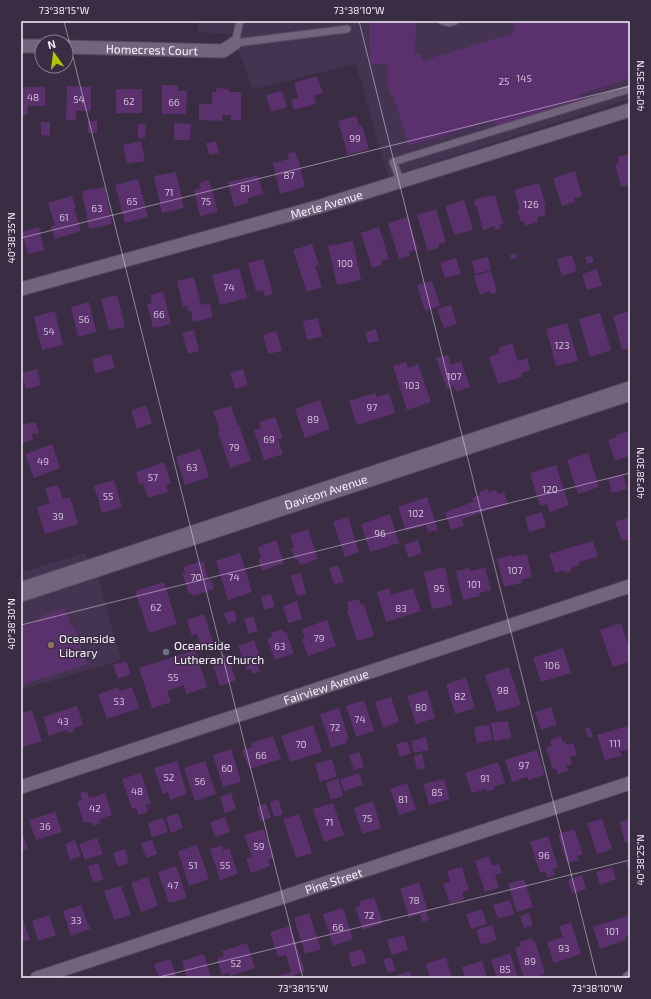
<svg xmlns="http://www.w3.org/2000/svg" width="651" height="999" viewBox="0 0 651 999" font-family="'Exo 2',sans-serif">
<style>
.built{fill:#453451}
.building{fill:#5a306d}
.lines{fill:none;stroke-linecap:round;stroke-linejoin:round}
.service-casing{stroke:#554a5d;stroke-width:9}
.minor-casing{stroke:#554a5d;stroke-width:15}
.secondary-casing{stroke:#554a5d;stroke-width:21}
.service{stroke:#72647d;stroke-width:7}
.minor{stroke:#72647d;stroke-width:13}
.secondary{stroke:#72647d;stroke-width:19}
.ticks{fill:none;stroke:#f9f2fe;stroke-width:1;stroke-opacity:0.45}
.education-dot{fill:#8d6e63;stroke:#3a2d43;stroke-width:1.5}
.worship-dot{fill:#6b7280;stroke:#3a2d43;stroke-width:1.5}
.labels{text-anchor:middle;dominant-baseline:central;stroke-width:3;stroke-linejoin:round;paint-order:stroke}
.number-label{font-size:10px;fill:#d1c2da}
.street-label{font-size:12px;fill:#f9f2fe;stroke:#3a2d43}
.poi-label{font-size:12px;fill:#f9f2fe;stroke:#3a2d43;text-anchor:start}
.neatline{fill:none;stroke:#f9f2fe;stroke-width:1.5}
.ticks-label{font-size:10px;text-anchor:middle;fill:#f9f2fe}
</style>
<rect width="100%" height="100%" fill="#3a2d43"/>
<g class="built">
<path d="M 198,21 L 630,21 L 630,99 L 388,177 L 356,64 L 253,89 L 232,34 L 198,32 Z"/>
<path d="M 85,553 L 99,580 L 121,660 L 21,690 L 21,572 Z"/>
</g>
<g class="building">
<path d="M 370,21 L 416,21 L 415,54 L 421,54 L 422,61 L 514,33 L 513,29 L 515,28 L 513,21 L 630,21 L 630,78 L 578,95 L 580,101 L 496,127 L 494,120 L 409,146 L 393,95 L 391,96 L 387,84 L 388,64 L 370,64 Z"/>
<path d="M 317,76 L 323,93 L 314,95 L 316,104 L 294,110 L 291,100 L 298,98 L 294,83 Z"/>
<path d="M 162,85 L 178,85 L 178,91 L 187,91 L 186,114 L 162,114 Z"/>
<path d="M 67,86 L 91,87 L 91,111 L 76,111 L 76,120 L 66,120 Z"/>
<path d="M 21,87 L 45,87 L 45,106 L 28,106 L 27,115 L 21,115 Z"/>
<path d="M 216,88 L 229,89 L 229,92 L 241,92 L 241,120 L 231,120 L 231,115 L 222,115 L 222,121 L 199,120 L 199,104 L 212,104 L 212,92 L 216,92 Z"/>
<rect x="116" y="89" width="26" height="24"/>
<path d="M 282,91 L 287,107 L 271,112 L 266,95 Z"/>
<path d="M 356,116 L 359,126 L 362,125 L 369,149 L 348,155 L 338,121 Z"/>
<rect x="88" y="121" width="9" height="12"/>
<path d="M 41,122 L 50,122 L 50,136 L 41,135 Z"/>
<path d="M 174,123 L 191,124 L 190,140 L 174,140 Z"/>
<path d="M 138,124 L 146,124 L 145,138 L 138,138 Z"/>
<path d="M 141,141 L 145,161 L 127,164 L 123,145 Z"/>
<path d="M 216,141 L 219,153 L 209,155 L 206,143 Z"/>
<path d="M 295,152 L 296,157 L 298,157 L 305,187 L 280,194 L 273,163 L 289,159 L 288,153 Z"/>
<path d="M 630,154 L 630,185 L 621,187 L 615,164 L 619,163 L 618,157 Z"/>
<path d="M 575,171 L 582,196 L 574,198 L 575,202 L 562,206 L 553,178 Z"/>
<path d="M 176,172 L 184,208 L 162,213 L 154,176 Z"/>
<path d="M 258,175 L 263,194 L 248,198 L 249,203 L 234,207 L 228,182 Z"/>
<path d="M 138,179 L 148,217 L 125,223 L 115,185 Z"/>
<path d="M 209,180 L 210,186 L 211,186 L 218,212 L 200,216 L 194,190 L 201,188 L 199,183 Z"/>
<path d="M 539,183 L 546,206 L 544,207 L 546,215 L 537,217 L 538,222 L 525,226 L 524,221 L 521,222 L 517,209 L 520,209 L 514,190 Z"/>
<path d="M 105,187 L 112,224 L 89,229 L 82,191 Z"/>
<path d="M 495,195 L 503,224 L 500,224 L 501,228 L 495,230 L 494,226 L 483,230 L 476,205 L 475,206 L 473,201 L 476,201 L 475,199 Z"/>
<path d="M 72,196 L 76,208 L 74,208 L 81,231 L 55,239 L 51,227 L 55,225 L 48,203 Z"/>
<path d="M 464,200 L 473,230 L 454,235 L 445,206 Z"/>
<path d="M 436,209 L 446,242 L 438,244 L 439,248 L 428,251 L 417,215 Z"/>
<path d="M 408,217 L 418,250 L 409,252 L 410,256 L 399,259 L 388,223 Z"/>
<path d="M 39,227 L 44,250 L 28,254 L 22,232 Z"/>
<path d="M 379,227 L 389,259 L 381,261 L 382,265 L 372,268 L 361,233 Z"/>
<path d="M 353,241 L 361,280 L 337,285 L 328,246 Z"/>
<path d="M 312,244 L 319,265 L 315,266 L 322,287 L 307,292 L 293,250 Z"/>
<path d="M 516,253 L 517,258 L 511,259 L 510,255 Z"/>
<path d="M 572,255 L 577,271 L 562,276 L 557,259 Z"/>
<path d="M 592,256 L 594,262 L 587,264 L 585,257 Z"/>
<path d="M 488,257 L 491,270 L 475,274 L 472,261 Z"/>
<path d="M 456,258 L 461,274 L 445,278 L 440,263 Z"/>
<path d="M 263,259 L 273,294 L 265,296 L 263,290 L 256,292 L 248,263 Z"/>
<path d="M 239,268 L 247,298 L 220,305 L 212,275 Z"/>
<path d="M 597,269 L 602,286 L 587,290 L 582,274 Z"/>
<path d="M 491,271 L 497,292 L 491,294 L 490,291 L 480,295 L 474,276 Z"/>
<path d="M 194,277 L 201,305 L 210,303 L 213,317 L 193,322 L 191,311 L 188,311 L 187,306 L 183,307 L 177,281 Z"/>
<path d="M 432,281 L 440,306 L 425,311 L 417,285 Z"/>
<path d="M 163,292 L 171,324 L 153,328 L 147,304 L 152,303 L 150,295 Z"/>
<path d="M 117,295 L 125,327 L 109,330 L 101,299 Z"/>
<path d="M 89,302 L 96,332 L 78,337 L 71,307 Z"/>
<path d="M 451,305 L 457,324 L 444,328 L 437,309 Z"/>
<path d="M 55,311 L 63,345 L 42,350 L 34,317 Z"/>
<path d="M 630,311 L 630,348 L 622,350 L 613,316 Z"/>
<path d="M 600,313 L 611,350 L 590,357 L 579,319 Z"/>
<path d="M 318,318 L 322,337 L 307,340 L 303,321 Z"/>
<path d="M 567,323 L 578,361 L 556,366 L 546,329 Z"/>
<path d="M 376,329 L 379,341 L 368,343 L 365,332 Z"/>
<path d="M 194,330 L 199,351 L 188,354 L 182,333 Z"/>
<path d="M 276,331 L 282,351 L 268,354 L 263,335 Z"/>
<path d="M 512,343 L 518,361 L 527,358 L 530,370 L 521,373 L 522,377 L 498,384 L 489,357 L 500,353 L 498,348 Z"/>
<path d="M 111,354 L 115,368 L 95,373 L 92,359 Z"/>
<path d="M 448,355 L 451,365 L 461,361 L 470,387 L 456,392 L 454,386 L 447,389 L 436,358 Z"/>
<path d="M 406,362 L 408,368 L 418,364 L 431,402 L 407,410 L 393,366 Z"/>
<path d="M 37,369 L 41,385 L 26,389 L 22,373 Z"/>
<path d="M 243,369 L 248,385 L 235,389 L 230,373 Z"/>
<path d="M 375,393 L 377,397 L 389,393 L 395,413 L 357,425 L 349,401 Z"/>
<path d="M 320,400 L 330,429 L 305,438 L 295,409 Z"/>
<path d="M 146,405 L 152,423 L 137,429 L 131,411 Z"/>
<path d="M 231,406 L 238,426 L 239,425 L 251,461 L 230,468 L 218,432 L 220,431 L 213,411 Z"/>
<path d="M 275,417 L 283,438 L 278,439 L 283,454 L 264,460 L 254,430 L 261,428 L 259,422 Z"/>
<path d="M 36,422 L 39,433 L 32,434 L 33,440 L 21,443 L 21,425 Z"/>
<path d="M 630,431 L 630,456 L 615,461 L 608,440 L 617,437 L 616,435 Z"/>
<path d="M 52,444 L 60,468 L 34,478 L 25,454 Z"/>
<path d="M 200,449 L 209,477 L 185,485 L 176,457 Z"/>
<path d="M 588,453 L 599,487 L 578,494 L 567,460 Z"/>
<path d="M 164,462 L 171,483 L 166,485 L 168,492 L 148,498 L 143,483 L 139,484 L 136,472 Z"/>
<path d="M 556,465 L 569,505 L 550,512 L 547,504 L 540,506 L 530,473 Z"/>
<path d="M 623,474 L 627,489 L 612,493 L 608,478 Z"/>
<path d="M 114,480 L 122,507 L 102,513 L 94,486 Z"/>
<path d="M 58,485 L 63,499 L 70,497 L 78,524 L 45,534 L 37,507 L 50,503 L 45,488 Z"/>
<path d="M 488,489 L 489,492 L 496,490 L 498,494 L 504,492 L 508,504 L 462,519 L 464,526 L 451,530 L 445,512 L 473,502 L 472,498 L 480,495 L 479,492 Z"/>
<path d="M 427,497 L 438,530 L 428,532 L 426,525 L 406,531 L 398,507 Z"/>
<path d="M 542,512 L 546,527 L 529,532 L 525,517 Z"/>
<path d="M 390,514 L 399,543 L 370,552 L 361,524 Z"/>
<path d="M 348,517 L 359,552 L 345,557 L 333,522 Z"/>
<path d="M 630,517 L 630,539 L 622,541 L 615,522 Z"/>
<path d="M 308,529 L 318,559 L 300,565 L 298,559 L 295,560 L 291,548 L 294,548 L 290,535 Z"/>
<path d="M 276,540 L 284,563 L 262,571 L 258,559 L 261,558 L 258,547 Z"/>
<path d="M 418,540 L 422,553 L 409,558 L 404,545 Z"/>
<path d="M 593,541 L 598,557 L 579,562 L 580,565 L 571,568 L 571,571 L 565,573 L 564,570 L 555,573 L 549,554 Z"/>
<path d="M 240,553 L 252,592 L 228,600 L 216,561 Z"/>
<path d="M 527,554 L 532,577 L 521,580 L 522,583 L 504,587 L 497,559 L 511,555 L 512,557 Z"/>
<path d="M 203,561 L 209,581 L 211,580 L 214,589 L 193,596 L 192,593 L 189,594 L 182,573 L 185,572 L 183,567 Z"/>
<path d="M 338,565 L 344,582 L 334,584 L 329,568 Z"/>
<path d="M 445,567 L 453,605 L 432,609 L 424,572 Z"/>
<path d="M 469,568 L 470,571 L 485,568 L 491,590 L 479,593 L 480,596 L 463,600 L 456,571 Z"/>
<path d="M 301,573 L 306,594 L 297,596 L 291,576 Z"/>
<path d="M 164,582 L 177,624 L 149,633 L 135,591 Z"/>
<path d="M 389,588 L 391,595 L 413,588 L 421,611 L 386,622 L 377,592 Z"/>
<path d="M 271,594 L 275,607 L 264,610 L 261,597 Z"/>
<path d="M 359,599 L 361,605 L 364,604 L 374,636 L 357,641 L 347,610 L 349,609 L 347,602 Z"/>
<path d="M 297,601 L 302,619 L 288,623 L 283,606 Z"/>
<path d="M 65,608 L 71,627 L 74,626 L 87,664 L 21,685 L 21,627 L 41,620 L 39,617 Z"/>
<path d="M 234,610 L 237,621 L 228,624 L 224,613 Z"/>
<path d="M 204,614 L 214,645 L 202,649 L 197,634 L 192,636 L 187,620 Z"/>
<path d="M 253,616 L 258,631 L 249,634 L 244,619 Z"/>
<path d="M 327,620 L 336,646 L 308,656 L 302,639 L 305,638 L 302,629 Z"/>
<path d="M 621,623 L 630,651 L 630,661 L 613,667 L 600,630 Z"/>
<path d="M 282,629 L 284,633 L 286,632 L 294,653 L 275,660 L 267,639 L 272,637 L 271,633 Z"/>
<path d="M 254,640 L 263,665 L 258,667 L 260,672 L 253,674 L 251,669 L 247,670 L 238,646 Z"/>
<path d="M 563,648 L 571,673 L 541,682 L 533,658 Z"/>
<path d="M 195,650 L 207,687 L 186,694 L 184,685 L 167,691 L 171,702 L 152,708 L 139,668 Z"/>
<path d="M 227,654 L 236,680 L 220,686 L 211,660 Z"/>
<path d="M 126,661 L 131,674 L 118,679 L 113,665 Z"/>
<path d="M 509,667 L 521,705 L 497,712 L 485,675 Z"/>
<path d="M 466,678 L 475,708 L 455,714 L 446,684 Z"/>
<path d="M 119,687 L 120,691 L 132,687 L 139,708 L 107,719 L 98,694 Z"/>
<path d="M 427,690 L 435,718 L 416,724 L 407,696 Z"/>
<path d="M 391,697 L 399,722 L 383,728 L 375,702 Z"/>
<path d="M 364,700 L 374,731 L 356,737 L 346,706 Z"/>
<path d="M 77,706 L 83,725 L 74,728 L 75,731 L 68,733 L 67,730 L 49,736 L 43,717 Z"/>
<path d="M 551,707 L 557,725 L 541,730 L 535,712 Z"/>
<path d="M 339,708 L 349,739 L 346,740 L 347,743 L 331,748 L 320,714 Z"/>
<path d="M 32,710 L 42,741 L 23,747 L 21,742 L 21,714 Z"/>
<path d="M 508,721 L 511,738 L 494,741 L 491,723 Z"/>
<path d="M 313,725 L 322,752 L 290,762 L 281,736 Z"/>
<path d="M 489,725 L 492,740 L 477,743 L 474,727 Z"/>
<path d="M 627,726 L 630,735 L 630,749 L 620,751 L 622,756 L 605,760 L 597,735 Z"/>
<path d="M 590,727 L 593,737 L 588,738 L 585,728 Z"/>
<path d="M 273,736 L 281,759 L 249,769 L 242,750 L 252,747 L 251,743 Z"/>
<path d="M 561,736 L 563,743 L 565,742 L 566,745 L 573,743 L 577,755 L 570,757 L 572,764 L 566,766 L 568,771 L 558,774 L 556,769 L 553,769 L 546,748 L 552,746 L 550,740 Z"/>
<path d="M 426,737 L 429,750 L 414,753 L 411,741 Z"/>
<path d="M 407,741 L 411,753 L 400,757 L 396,744 Z"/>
<path d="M 231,749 L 241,782 L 223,787 L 213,755 Z"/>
<path d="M 537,750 L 545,775 L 528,780 L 528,777 L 512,782 L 505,760 Z"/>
<path d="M 359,752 L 364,767 L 354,770 L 349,755 Z"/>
<path d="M 422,754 L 425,768 L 417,770 L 414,756 Z"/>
<path d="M 332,759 L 337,776 L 320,782 L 315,764 Z"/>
<path d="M 177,761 L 187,794 L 170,800 L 168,792 L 163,794 L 154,768 Z"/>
<path d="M 205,761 L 216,794 L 195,801 L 184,768 Z"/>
<path d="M 498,762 L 505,783 L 494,787 L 495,789 L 486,792 L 486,789 L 472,793 L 465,773 Z"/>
<path d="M 141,773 L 151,804 L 146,805 L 148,812 L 138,815 L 136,808 L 132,809 L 122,779 Z"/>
<path d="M 359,773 L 363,785 L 344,791 L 340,779 Z"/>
<path d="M 338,778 L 343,796 L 331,800 L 326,783 Z"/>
<path d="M 444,779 L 450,799 L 429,805 L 423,784 Z"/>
<path d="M 407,783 L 416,810 L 399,815 L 390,789 Z"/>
<path d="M 87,791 L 89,798 L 105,793 L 112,815 L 99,819 L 100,824 L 93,826 L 91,822 L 84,823 L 77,802 L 82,800 L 80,793 Z"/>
<path d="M 231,793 L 236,809 L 225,813 L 220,797 Z"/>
<path d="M 278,799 L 283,814 L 274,817 L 270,802 Z"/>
<path d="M 373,801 L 381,828 L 362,834 L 354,808 Z"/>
<path d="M 266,803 L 271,818 L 261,821 L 256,807 Z"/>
<path d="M 333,803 L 344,835 L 324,842 L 313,809 Z"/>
<path d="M 55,812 L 62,832 L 36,840 L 29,820 Z"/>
<path d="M 178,813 L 183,828 L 171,833 L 166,817 Z"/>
<path d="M 299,814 L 312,853 L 296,858 L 283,819 Z"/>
<path d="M 225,817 L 230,832 L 215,837 L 210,822 Z"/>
<path d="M 163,818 L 168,832 L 152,838 L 148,823 Z"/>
<path d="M 602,819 L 612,849 L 597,854 L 587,823 Z"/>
<path d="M 630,819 L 630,841 L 625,843 L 620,822 Z"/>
<path d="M 264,829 L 274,858 L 268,860 L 270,866 L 251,873 L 246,859 L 252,857 L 244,835 Z"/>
<path d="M 574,829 L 583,854 L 577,856 L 579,860 L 567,863 L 558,834 Z"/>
<path d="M 21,830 L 28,849 L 21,851 Z"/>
<path d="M 548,836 L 558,867 L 553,869 L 555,875 L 547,878 L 545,871 L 540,873 L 530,842 Z"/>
<path d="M 97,838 L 103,854 L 85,860 L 79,844 Z"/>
<path d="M 75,840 L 81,856 L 70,860 L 65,844 Z"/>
<path d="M 152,840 L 157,854 L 146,858 L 141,843 Z"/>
<path d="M 197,845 L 209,879 L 189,886 L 178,851 Z"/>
<path d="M 222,845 L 223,850 L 229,848 L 238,874 L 220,880 L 210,849 Z"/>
<path d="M 125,849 L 129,863 L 118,867 L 113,853 Z"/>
<path d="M 489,856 L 492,866 L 499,864 L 502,873 L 495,875 L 499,888 L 485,892 L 475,861 Z"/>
<path d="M 630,862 L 630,874 L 626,863 Z"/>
<path d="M 98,863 L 103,879 L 93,883 L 88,866 Z"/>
<path d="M 176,866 L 187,898 L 169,903 L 158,872 Z"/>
<path d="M 462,867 L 469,890 L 462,892 L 464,899 L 450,904 L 443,884 L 450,882 L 447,871 Z"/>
<path d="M 612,867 L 616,879 L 600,885 L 596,872 Z"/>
<path d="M 582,875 L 586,889 L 572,894 L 568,880 Z"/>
<path d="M 148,877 L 158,906 L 141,912 L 131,883 Z"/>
<path d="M 524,879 L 533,907 L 517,912 L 508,884 Z"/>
<path d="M 419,882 L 428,912 L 426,912 L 429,920 L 422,922 L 420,914 L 409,918 L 400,889 Z"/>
<path d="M 121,886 L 131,915 L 114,920 L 104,891 Z"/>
<path d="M 374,897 L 383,923 L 363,930 L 355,907 L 360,906 L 359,902 Z"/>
<path d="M 510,900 L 514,914 L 498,919 L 493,905 Z"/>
<path d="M 81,905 L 90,929 L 71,936 L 63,911 Z"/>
<path d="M 343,908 L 353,939 L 333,946 L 323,914 Z"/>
<path d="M 482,909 L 487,924 L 471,929 L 466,914 Z"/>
<path d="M 309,913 L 321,949 L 305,954 L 294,918 Z"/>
<path d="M 529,913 L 533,925 L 524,928 L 520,916 Z"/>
<path d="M 21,914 L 30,940 L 21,942 Z"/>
<path d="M 49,915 L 56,935 L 38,941 L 32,921 Z"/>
<path d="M 630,915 L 630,935 L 625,936 L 626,940 L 600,949 L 593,927 Z"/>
<path d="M 571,923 L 581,954 L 554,963 L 547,942 L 563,937 L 559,926 Z"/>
<path d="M 492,925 L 497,940 L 481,945 L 476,930 Z"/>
<path d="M 290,926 L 305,971 L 294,975 L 295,978 L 279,978 L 278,976 L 291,972 L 286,955 L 278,957 L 270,932 Z"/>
<path d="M 404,935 L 408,950 L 392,955 L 387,940 Z"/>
<path d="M 532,938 L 533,942 L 535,941 L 545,974 L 532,978 L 524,978 L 515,948 L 521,946 L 520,942 Z"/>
<path d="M 247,943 L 255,968 L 230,976 L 229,973 L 222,975 L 217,959 L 224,956 L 222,951 Z"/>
<path d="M 362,949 L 367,963 L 352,967 L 348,953 Z"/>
<path d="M 510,953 L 518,978 L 497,978 L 491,960 Z"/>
<path d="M 204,954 L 211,978 L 187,978 L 182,961 Z"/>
<path d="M 391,957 L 396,971 L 388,973 L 383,960 Z"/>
<path d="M 446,957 L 452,978 L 430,978 L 426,964 Z"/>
<path d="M 170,959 L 177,978 L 159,978 L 154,964 Z"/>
<path d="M 482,961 L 487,978 L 465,978 L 462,967 Z"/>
<path d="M 410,971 L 412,978 L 396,978 L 395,976 Z"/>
</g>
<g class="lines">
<defs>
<g id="service">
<path d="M 240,21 L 235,43 L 347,29"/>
<path d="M 442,21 L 449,23 L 455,21"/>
<path d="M 401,182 L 393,162 L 630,89"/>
</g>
<g id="minor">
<path d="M 21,46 L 42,46"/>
<path id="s1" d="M 66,47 L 223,51 L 235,43"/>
<path id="s2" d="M 21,289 L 321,206 L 630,110"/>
<path id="s3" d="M 21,787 L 630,586"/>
<path id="s4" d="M 37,978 L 630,783"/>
<path d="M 629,978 L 630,978"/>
</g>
<g id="secondary">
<path id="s5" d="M 21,592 L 630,391"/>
</g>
</defs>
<use href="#service" class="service-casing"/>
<use href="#minor" class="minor-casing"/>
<use href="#secondary" class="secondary-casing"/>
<use href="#service" class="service"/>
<use href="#minor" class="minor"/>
<use href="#secondary" class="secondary"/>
</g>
<path class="ticks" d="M 64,21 L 303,978M 359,21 L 597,978M 21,238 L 630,86M 21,625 L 630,473M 155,978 L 630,860"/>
<circle class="education-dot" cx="51" cy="645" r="4"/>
<circle class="worship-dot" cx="166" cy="652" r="4"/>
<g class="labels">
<g class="number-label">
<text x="524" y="78">145</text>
<text x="504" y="81">25</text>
<text x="33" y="97">48</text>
<text x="79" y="99">54</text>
<text x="129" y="101">62</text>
<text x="174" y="102">66</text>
<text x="355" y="138">99</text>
<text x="289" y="175">87</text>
<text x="245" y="188">81</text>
<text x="169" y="192">71</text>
<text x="132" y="201">65</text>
<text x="206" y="201">75</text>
<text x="531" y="204">126</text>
<text x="97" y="208">63</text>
<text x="64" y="217">61</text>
<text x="345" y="263">100</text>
<text x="229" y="287">74</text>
<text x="159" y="314">66</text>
<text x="84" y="319">56</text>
<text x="49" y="331">54</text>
<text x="562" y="345">123</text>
<text x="454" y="376">107</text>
<text x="412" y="385">103</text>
<text x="372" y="407">97</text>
<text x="313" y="419">89</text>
<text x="269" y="439">69</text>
<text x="234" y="447">79</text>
<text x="43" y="461">49</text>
<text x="192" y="467">63</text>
<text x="153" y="477">57</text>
<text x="550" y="489">120</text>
<text x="108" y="496">55</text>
<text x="416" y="513">102</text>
<text x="58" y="516">39</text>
<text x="380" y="533">96</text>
<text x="515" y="570">107</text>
<text x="196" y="577">70</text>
<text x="234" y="577">74</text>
<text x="474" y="584">101</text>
<text x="439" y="588">95</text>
<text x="156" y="607">62</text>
<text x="401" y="608">83</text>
<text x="319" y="638">79</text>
<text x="280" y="646">63</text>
<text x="552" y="665">106</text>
<text x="173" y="677">55</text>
<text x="503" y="690">98</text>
<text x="460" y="696">82</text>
<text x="119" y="701">53</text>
<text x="421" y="707">80</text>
<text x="360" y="719">74</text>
<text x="63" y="721">43</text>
<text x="335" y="727">72</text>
<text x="615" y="743">111</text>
<text x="301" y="744">70</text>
<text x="261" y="755">66</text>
<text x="524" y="765">97</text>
<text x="227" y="768">60</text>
<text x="169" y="777">52</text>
<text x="485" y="778">91</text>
<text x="200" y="781">56</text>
<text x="137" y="791">48</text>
<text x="437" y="792">85</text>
<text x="403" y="799">81</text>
<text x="95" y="808">42</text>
<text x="367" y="818">75</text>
<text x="329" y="822">71</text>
<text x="45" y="826">36</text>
<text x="259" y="846">59</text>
<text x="544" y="855">96</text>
<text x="193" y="865">51</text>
<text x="225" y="865">55</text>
<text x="173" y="885">47</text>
<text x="414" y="900">78</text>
<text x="369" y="915">72</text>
<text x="76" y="920">33</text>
<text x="338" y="927">66</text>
<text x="612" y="931">101</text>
<text x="564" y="948">93</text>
<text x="530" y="961">89</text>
<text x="236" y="963">52</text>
<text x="505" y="969">85</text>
</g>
<g class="street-label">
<text stroke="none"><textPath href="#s1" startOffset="86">Homecrest Court</textPath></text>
<text stroke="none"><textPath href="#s2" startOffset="317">Merle Avenue</textPath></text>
<text stroke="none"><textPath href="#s5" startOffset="321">Davison Avenue</textPath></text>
<text stroke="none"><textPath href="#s3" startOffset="321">Fairview Avenue</textPath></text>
<text stroke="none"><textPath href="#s4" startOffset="312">Pine Street</textPath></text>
</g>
<g class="poi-label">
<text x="59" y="638">Oceanside<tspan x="59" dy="14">Library</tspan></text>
<text x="174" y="645">Oceanside<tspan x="174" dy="14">Lutheran Church</tspan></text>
</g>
</g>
<rect width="651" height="999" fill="none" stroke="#3a2d43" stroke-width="44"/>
<g transform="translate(54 54) rotate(346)"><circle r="19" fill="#3a2d43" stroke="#867c8e"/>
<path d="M0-3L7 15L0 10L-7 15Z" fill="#afc506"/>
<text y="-6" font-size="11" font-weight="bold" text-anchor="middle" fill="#f9f2fe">N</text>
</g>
<rect x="22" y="22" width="607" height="955" class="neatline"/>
<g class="ticks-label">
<text x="64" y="14">73°38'15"W</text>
<text x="359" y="14">73°38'10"W</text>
<text transform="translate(640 86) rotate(-90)" y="4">40°38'35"N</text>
<text transform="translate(11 238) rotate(-90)" y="4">40°38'35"N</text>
<text transform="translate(640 473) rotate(-90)" y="4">40°38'30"N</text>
<text transform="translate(11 624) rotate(-90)" y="4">40°38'30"N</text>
<text transform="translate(640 860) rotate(-90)" y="4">40°38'25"N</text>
<text x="303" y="992">73°38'15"W</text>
<text x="597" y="992">73°38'10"W</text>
</g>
</svg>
